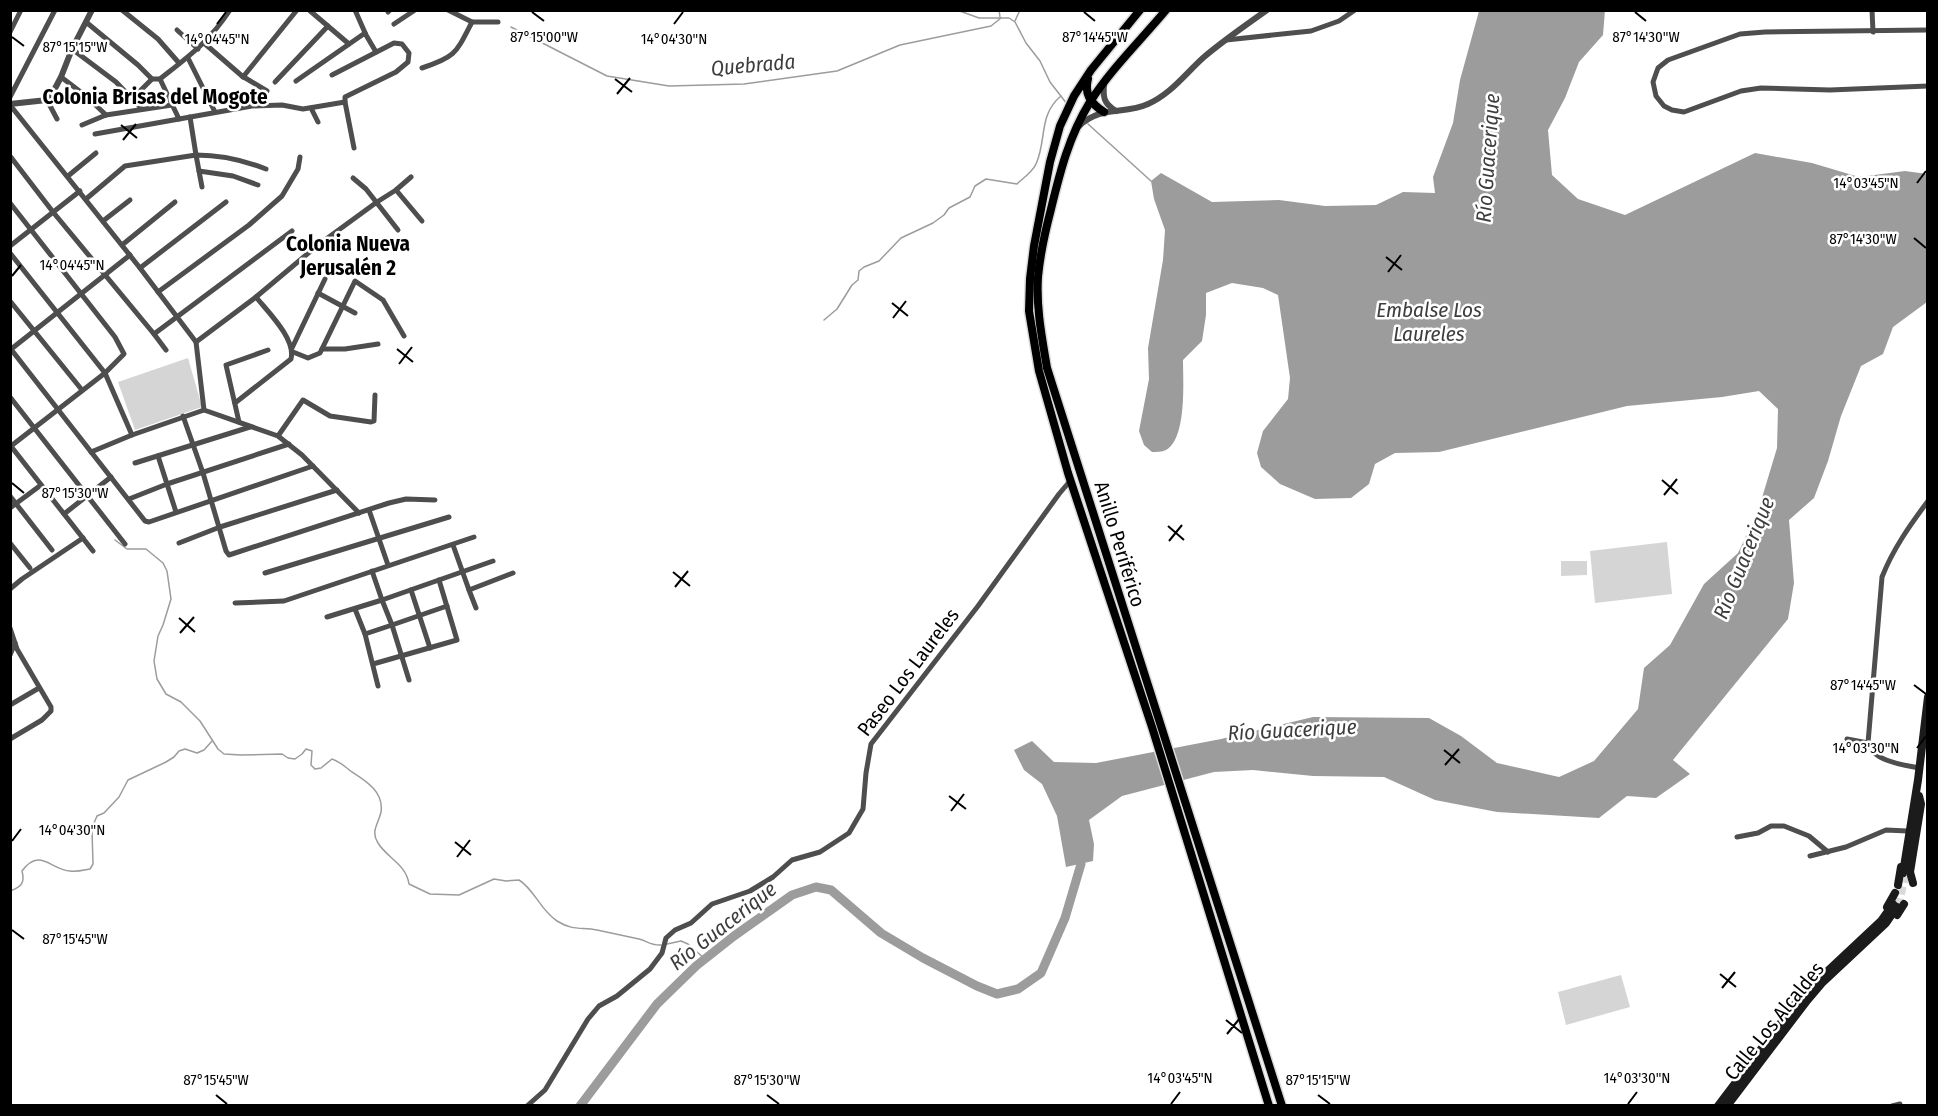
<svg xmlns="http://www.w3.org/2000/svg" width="1938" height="1116" viewBox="0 0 1938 1116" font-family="'Fira Sans Condensed',sans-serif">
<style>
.green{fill:#d5d5d5}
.water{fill:#9c9c9c}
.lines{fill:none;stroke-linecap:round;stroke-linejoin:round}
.stream{stroke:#9c9c9c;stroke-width:1.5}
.river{stroke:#9c9c9c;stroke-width:9}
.secondary-tunnel{stroke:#d9d9d9;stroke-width:8;stroke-dasharray:8 4;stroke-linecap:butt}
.trunk-casing{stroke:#dbdbdb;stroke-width:11}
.minor{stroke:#4e4e4e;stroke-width:5}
.tertiary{stroke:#4e4e4e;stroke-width:6}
.secondary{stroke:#1b1b1b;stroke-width:8}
.trunk{stroke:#000;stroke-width:8}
.ticks{fill:none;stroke:#000;stroke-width:2}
.labels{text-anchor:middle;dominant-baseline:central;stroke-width:5;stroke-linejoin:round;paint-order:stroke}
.street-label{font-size:20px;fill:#000;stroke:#fff}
.water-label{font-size:21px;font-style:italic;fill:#3d3d3d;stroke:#fff}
.neighbourhood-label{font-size:21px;font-weight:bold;fill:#000;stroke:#fff}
.ticks-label{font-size:15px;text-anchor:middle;fill:#000;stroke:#fff;stroke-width:5;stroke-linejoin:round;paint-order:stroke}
</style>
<rect width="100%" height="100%" fill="#fff"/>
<g class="green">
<path d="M 188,358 L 202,407 L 135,430 L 118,382 Z"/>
<path d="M 1667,542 L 1672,594 L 1595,603 L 1590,551 Z"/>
<path d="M 1561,561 L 1587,561 L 1587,575 L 1561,576 Z"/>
<path d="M 1621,975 L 1630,1007 L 1566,1025 L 1558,992 Z"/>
</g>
<path class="water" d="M 1605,10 L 1603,35 L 1579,62 L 1565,98 L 1548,130 L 1552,175 L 1578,199 L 1625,215 L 1755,153 L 1812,163 L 1859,177 L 1905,171 L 1927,174 L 1927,302 L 1893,327 L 1883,354 L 1861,366 L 1841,416 L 1828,461 L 1814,498 L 1789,520 L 1794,583 L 1788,619 L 1673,760 L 1690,774 L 1656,798 L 1627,796 L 1599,818 L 1497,812 L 1435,800 L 1384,777 L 1313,776 L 1253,770 L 1214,772 L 1122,796 L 1089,820 L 1094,844 L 1093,861 L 1066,867 L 1057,816 L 1042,784 L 1024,770 L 1014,750 L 1032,741 L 1054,762 L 1096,763 L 1221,739 L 1313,717 L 1429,718 L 1461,736 L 1497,763 L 1559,777 L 1594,761 L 1638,709 L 1644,668 L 1670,645 L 1704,584 L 1738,553 L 1758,511 L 1777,448 L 1778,409 L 1759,391 L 1722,397 L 1627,406 L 1439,452 L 1395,453 L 1375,464 L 1369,484 L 1351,498 L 1315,499 L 1280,484 L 1261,467 L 1257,453 L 1263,431 L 1288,399 L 1290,378 L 1278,295 L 1263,288 L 1232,283 L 1206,293 L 1206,315 L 1202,341 L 1183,360 C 1183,381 1187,438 1166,450 C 1162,452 1156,452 1152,452 L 1144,445 L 1139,431 L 1149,379 L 1148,348 L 1163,260 L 1165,230 L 1154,199 L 1151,181 L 1161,173 L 1212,202 L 1279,200 L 1325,206 L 1376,205 L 1403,192 L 1435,193 L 1433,177 L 1453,123 L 1460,80 L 1479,11 Z"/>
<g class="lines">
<g class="stream">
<path d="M 957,10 L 979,18 L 1009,18 L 1015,22 L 1026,43 L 1040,61 L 1050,82 L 1067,104"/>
<path d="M 999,10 L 1000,17"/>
<path d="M 1015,21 L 1020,10"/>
<path d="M 511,27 L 607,76 L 669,86 L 744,84 L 837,71 L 900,45 L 991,26 L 1001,18"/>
<path d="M 1088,124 L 1151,181"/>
<path d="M 824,320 L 837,309 L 852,285 L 858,280 L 859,271 L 864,267 L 879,261 L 901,238 L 933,223 L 944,215 L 949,208 L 970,197 L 975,186 L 986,179 L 1017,184 L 1019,182 C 1025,177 1033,171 1036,164 C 1047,140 1038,115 1061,96"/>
<path d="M 115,540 L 127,549 L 146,549 L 163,563 L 167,571 L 171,599 L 163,625 L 158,636 L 154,661 L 157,679 L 166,694 L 181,702 L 200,721 L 218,749 L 224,754 L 241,755 L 282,754 L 288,758 L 295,759 L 302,754 L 306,749 L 312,751 L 311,765 L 315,769 L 321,768 L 332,759 C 341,762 345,767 352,772 C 366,781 384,792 381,812 C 379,823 370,831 378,843 C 387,858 406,864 409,884 L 430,894 L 459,895 L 494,879 L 506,881 L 519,880 C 535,890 540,910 557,921 C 573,931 581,927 597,930 C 611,933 625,936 639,939 C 647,941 652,946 661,945"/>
<path d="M 10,891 C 22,887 25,882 22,871 C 40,847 51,870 70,871 C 77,872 84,870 90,869 L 93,864 L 92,830 L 94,823 L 97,816 L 104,813 L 119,797 L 128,780 L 166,762 L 174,757 L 179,751 L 185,749 L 197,753 L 204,750 L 212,741"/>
<path d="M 667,944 L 681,941 L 688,944 L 705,959"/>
</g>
<path class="river" d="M 580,1106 L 657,1004 L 696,966 L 734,936 L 792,895 L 816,887 L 831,890 L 881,933 L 923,958 L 977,986 L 997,994 L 1018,989 L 1041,973 L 1065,918 L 1081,864 L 1079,854"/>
<path class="secondary-tunnel" d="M 1898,906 L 1906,873"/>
<defs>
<g id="trunk">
<path d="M 1140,10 L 1091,70 L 1074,96 L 1060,126 L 1050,162 L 1034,246 L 1030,279 L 1029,311 L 1039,371 L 1068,473 L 1152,727 L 1269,1106"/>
<path d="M 1166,10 C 1141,40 1111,69 1090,102 C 1069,136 1060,172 1051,209 C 1045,232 1040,254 1038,277 C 1036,308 1042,338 1047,368 L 1282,1106"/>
<path d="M 1088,79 C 1084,93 1091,104 1104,112"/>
</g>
</defs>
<use href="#trunk" class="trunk-casing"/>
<g class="minor">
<path d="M 122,10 L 158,39 L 179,63"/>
<path d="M 309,10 L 349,44"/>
<path d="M 355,10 L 366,35 L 376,52"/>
<path d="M 448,10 L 472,22 L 498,22"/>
<path d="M 1872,10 L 1873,32"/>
<path d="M 388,12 L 390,10"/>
<path d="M 86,22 L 138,65 L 152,79"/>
<path d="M 394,24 L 415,10"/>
<path d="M 177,30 L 198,49"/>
<path d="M 1928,30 L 1765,32 L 1740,34 L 1668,60 L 1658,68 L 1653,82 L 1656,96 L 1664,106 L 1672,110 L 1684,112 L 1741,91 L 1761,88 L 1830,90 L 1928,86"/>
<path d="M 10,32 L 21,10"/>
<path d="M 1226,40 L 1311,31 L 1339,21 L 1355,10"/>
<path d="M 204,43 L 242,76 L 267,91"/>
<path d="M 72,49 L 116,82 L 142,109"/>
<path d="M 188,58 L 215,112"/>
<path d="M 422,68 C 456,57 456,53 472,22"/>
<path d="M 332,75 L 394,43 L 402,44 L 409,53 L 408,62 L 396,72 L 345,97 L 345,102 L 354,148"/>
<path d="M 61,77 L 86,96 L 106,115"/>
<path d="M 243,77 L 297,10"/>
<path d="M 160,79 L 179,119"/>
<path d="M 296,81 L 365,33"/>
<path d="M 275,82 L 328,26"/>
<path d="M 10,97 L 55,10"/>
<path d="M 132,99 L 152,79 L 160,79 C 189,56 209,42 230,10"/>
<path d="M 47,100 L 57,119"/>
<path d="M 10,105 L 140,268 L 196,342 L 204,410 L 278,436 L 302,455 L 359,513"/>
<path d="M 311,108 L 318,122"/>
<path d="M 82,125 L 106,115 L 172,105"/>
<path d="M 95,134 L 252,106 L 282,105 L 303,109 L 345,102"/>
<path d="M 10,156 L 53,212 L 154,334 L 292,231"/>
<path d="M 199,171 L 233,176 L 258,185"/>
<path d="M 68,176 L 96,153"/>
<path d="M 353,178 L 366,189 L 398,230"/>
<path d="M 202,187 L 196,155 C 222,155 243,160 266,169"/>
<path d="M 396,190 L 422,221"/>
<path d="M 86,199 L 125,166 L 196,155 L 190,117"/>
<path d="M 10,203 L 115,337 L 124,354 L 105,373 L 11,446"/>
<path d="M 103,221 L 130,200"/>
<path d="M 122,245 L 175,202"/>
<path d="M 10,246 L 80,191"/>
<path d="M 10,253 L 105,373 L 132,435"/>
<path d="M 140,268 L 226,202"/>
<path d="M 158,292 L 249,225 L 282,196 L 298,169 L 300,157"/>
<path d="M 318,293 L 355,313"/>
<path d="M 10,301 L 82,390"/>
<path d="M 154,334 L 166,350"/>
<path d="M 196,342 L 256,297 L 318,245 L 377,202 L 396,190 L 411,177"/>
<path d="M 10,348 L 145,521 L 149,522 L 313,466"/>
<path d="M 292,348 L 325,279"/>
<path d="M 322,349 L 345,349 L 378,344"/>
<path d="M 10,350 L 130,255"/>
<path d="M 293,352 L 308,358 L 320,353 L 355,281 L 383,300 L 404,336"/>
<path d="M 10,397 L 125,544"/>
<path d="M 235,403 L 291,359 C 296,339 268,312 256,297"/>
<path d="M 183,416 L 203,473 L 226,551 L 229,555 L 389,503 L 406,499 L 435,500"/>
<path d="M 239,422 L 226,365 L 268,350"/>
<path d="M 278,436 L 303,400 L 330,416 L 371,422 L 374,421 L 375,395"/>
<path d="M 10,445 L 93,551"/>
<path d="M 91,452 L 132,435 L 204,410"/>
<path d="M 158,456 L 176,512"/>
<path d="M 135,463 L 250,427"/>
<path d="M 10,496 L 52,550"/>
<path d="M 129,499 L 167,484 L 289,444"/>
<path d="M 10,508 L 41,485"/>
<path d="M 369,510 L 388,565"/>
<path d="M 64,514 L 111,477"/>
<path d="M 10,543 L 30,568"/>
<path d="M 179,543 L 220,527 L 337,490"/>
<path d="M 453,545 L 469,590 L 513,573"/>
<path d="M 372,571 L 382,600 L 493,561"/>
<path d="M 265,573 L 449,517"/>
<path d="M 10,589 L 22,579 L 83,538"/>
<path d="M 411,590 L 430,648"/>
<path d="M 469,590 L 476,608"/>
<path d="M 235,603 L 284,601 L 474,537"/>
<path d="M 355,609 L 365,634 L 378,686"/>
<path d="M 327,617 L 382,600 L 392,625 L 365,634"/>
<path d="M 10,628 L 17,649 L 51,707 L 51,711 L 42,720 L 10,739"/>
<path d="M 10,655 L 15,643"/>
<path d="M 373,664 L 457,640 L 439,580"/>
<path d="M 409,680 L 392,625 L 447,606"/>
<path d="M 10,705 L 39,688"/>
<path d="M 1847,739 L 1868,743 C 1872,761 1904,765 1919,768"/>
<path d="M 1868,743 L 1882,577 C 1893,549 1910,525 1928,501"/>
<path d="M 1737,837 L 1758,833 L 1771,826 L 1784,826 L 1809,836 L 1828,852"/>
<path d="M 1810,856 L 1846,847 L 1886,830 L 1907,831"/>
<path d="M 527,1106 L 545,1090 L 588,1019 L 599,1006 L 617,996 L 650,969 L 662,953 L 666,938 L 675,930 L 691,923 L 712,904 L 750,891 L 773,877 L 792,860 L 820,852 L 849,833 L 863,809 L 866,773 L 871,744 L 978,606 L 1059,494 L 1070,481"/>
<path d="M 1892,1106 L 1900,1104"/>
</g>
<g class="tertiary">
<path d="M 1104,83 C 1103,97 1103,103 1116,111"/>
<path d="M 10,104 L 47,100 L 50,98 L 61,77 L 72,49 L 92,10"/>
<path d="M 1079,126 C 1101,105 1124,115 1148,104 C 1171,94 1186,73 1204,57 C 1224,40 1246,25 1267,10"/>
</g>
<g class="secondary">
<path d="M 1903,873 L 1918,780 L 1928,697"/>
<path d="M 1913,883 L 1910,872 L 1921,804 L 1919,796"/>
<path d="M 1898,885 L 1901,867"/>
<path d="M 1887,907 L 1895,893"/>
<path d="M 1897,915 L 1904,904"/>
<path d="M 1718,1106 L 1801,996 L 1881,921 L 1893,904"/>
<path d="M 1727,1106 L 1806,1002 L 1823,982 L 1886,923 L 1897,907"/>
</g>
<use href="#trunk" class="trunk"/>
</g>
<path class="ticks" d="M 532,12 L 544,21M 1084,12 L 1095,21M 1635,12 L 1646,21M 217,24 L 226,12M 674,24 L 683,12M 12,37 L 24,46M 615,79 L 632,92M 617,94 L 630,78M 121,125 L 137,138M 123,140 L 136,124M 1917,183 L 1926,171M 1914,238 L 1926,248M 1386,257 L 1402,270M 1388,272 L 1401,255M 12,276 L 21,265M 892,303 L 908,316M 893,318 L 906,301M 397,349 L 413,362M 399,364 L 412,347M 1662,480 L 1678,494M 12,483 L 24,493M 1664,495 L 1677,479M 1168,526 L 1184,540M 1169,541 L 1182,525M 673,572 L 690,586M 675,587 L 688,571M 179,618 L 195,632M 180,633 L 194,617M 1914,685 L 1926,694M 1917,748 L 1926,736M 1444,750 L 1460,763M 1445,765 L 1459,749M 949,796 L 966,809M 951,811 L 964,794M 12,841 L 21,829M 455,842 L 471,855M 457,857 L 470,840M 12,930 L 24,939M 1720,974 L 1736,987M 1722,988 L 1735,972M 1226,1020 L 1242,1033M 1227,1034 L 1240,1018M 216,1095 L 227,1104M 767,1095 L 779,1104M 1318,1095 L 1330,1104M 1171,1104 L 1180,1092M 1628,1104 L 1637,1092"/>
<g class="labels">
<g class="street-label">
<text transform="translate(1120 544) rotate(73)">Anillo Periférico</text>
<text transform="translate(908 672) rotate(-53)">Paseo Los Laureles</text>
<text transform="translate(1774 1021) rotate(-51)">Calle Los Alcaldes</text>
</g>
<g class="water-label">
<text transform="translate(753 65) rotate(-5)">Quebrada</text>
<text transform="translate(1488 158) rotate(-86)">Río Guacerique</text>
<text x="1429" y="310">Embalse Los<tspan x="1429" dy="24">Laureles</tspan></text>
<text transform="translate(1744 558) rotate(-68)">Río Guacerique</text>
<text transform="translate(1292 730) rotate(-3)">Río Guacerique</text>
<text transform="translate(723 926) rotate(-38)">Río Guacerique</text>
</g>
<g class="neighbourhood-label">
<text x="155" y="97">Colonia Brisas del Mogote</text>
<text x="348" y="244">Colonia Nueva<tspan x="348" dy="24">Jerusalén 2</tspan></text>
</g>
</g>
<g class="ticks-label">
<text x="544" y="42">87°15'00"W</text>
<text x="1095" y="42">87°14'45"W</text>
<text x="1646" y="42">87°14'30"W</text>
<text x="217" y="44">14°04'45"N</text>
<text x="674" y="44">14°04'30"N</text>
<text x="75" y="52">87°15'15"W</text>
<text x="1866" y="188">14°03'45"N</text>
<text x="1863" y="244">87°14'30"W</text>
<text x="72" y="270">14°04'45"N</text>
<text x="75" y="498">87°15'30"W</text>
<text x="1863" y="690">87°14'45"W</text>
<text x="1866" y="753">14°03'30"N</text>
<text x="72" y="835">14°04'30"N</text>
<text x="75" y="944">87°15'45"W</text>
<text x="1180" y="1083">14°03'45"N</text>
<text x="1637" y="1083">14°03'30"N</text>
<text x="216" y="1085">87°15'45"W</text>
<text x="767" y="1085">87°15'30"W</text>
<text x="1318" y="1085">87°15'15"W</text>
</g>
<rect width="1938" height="1116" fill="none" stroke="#000000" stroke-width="24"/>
</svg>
